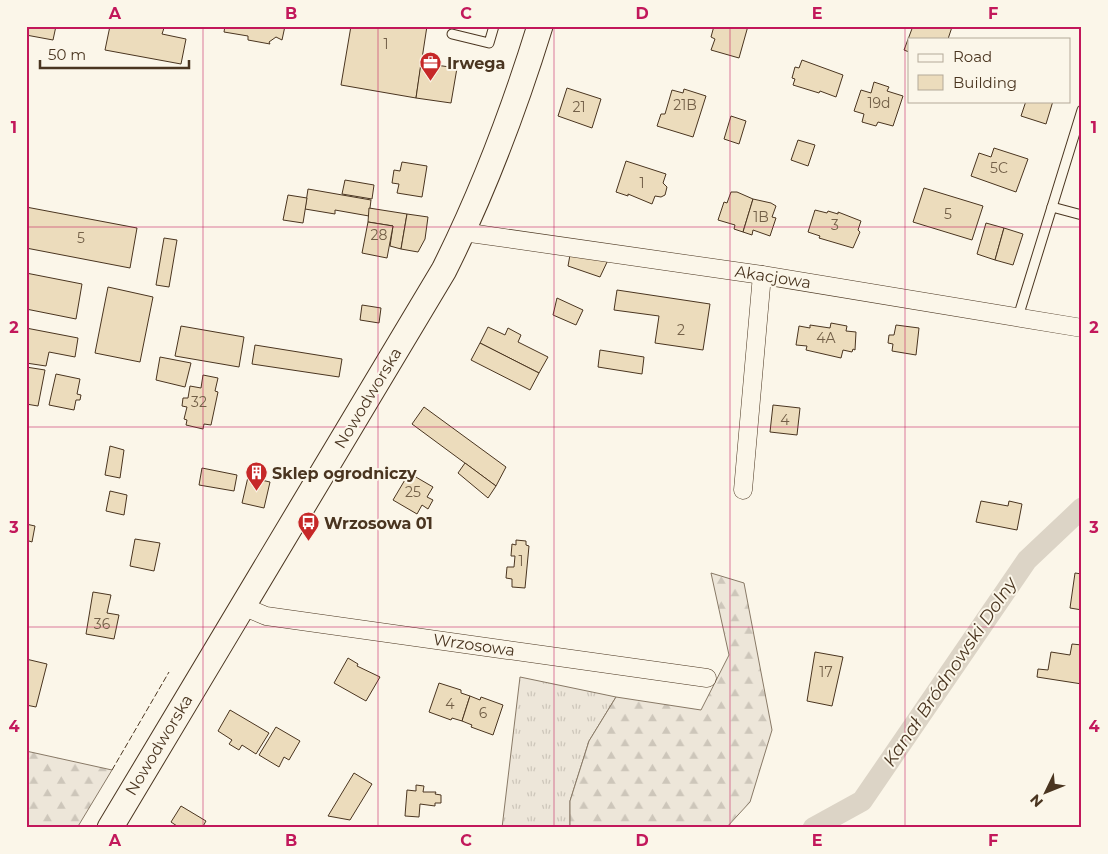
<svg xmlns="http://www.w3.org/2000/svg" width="1108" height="854" viewBox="0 0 1108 854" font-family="Montserrat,sans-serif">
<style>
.grass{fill:url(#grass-tufts);stroke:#887966}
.forest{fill:url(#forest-firs);stroke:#887966}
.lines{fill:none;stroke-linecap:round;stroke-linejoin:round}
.canal{stroke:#dcd4c6;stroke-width:21}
.building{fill:#ecdcbc;stroke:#4a3520}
.service-casing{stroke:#4a3520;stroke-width:11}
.minor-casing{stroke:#4a3520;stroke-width:19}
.secondary-casing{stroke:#4a3520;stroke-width:27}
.service{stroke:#fbf6e9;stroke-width:9}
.minor{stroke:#fbf6e9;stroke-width:18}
.secondary{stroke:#fbf6e9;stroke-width:25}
.fence{stroke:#4a3520;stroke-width:1;stroke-dasharray:6 2.5;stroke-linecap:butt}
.grid{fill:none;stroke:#c2185b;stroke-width:1;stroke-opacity:0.55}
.labels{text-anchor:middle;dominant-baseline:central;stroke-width:4;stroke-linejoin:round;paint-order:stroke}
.number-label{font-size:14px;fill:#725f47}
.poi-label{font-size:16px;font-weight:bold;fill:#4a3520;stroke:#fbf6e9;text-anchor:start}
.street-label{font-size:16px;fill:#4a3520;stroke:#fbf6e9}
.water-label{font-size:18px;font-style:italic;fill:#4a3520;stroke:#fbf6e9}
.neatline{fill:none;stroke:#c2185b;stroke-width:2}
.grid-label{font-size:16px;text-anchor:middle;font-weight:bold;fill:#c2185b}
</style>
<defs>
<pattern id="grass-tufts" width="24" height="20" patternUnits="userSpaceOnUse" patternTransform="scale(1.25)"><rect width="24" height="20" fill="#ede6d9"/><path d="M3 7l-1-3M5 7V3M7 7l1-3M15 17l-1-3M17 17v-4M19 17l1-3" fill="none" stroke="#cdc6ba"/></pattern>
<pattern id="forest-firs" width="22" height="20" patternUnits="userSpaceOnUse" patternTransform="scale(1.25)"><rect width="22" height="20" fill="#ede6d9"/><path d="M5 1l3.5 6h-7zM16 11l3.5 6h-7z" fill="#cdc6ba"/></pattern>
</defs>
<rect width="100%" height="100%" fill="#fbf6e9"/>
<path class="grass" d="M 520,677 L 616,697 L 589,741 L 570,801 L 570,828 L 502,828 Z"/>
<g class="forest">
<path d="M 711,573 L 744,583 L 772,730 L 750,802 L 726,828 L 570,828 L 570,801 L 589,741 L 616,697 L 701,710 L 729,655 Z"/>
<path d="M 26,751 L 112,770 L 77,828 L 26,828 Z"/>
</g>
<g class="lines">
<path class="canal" d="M 813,828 L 862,801 L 1027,560 L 1082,508"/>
</g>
<g class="building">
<path d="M 26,26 L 56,26 L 53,40 L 26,35 Z"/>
<path d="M 110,26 L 154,26 L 164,28 L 162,34 L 186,39 L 181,64 L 105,50 Z"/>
<path d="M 225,26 L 285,26 L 282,40 L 276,37 L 269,42 L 270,44 L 248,40 L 248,36 L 224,32 Z"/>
<path d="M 351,26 L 427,26 L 416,98 L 341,85 Z"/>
<path d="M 714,26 L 748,26 L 739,58 L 711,50 L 715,39 L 711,37 Z"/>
<path d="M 913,26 L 950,26 L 952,27 L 948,39 L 909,39 L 909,52 L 904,50 Z"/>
<path d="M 802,60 L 843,75 L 836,97 L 820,91 L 819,93 L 793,85 L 795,79 L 792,78 L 795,67 L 799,68 Z"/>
<path d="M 421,63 L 457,68 L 451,103 L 416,98 Z"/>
<path d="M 874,82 L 889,87 L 887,91 L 903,96 L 893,126 L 878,122 L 876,126 L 862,122 L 864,114 L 854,111 L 861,90 L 871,93 Z"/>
<path d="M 567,88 L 601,99 L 592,128 L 558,116 Z"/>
<path d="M 684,89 L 706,96 L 693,137 L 657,126 L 661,114 L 665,114 L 672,90 L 683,93 Z"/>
<path d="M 1026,101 L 1053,101 L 1046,124 L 1021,116 Z"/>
<path d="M 731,116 L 746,121 L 739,144 L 724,139 Z"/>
<path d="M 798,140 L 815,145 L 808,166 L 791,160 Z"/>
<path d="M 994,148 L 1028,159 L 1016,192 L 971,176 L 979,153 L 991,157 Z"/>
<path d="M 626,161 L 666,174 L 663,183 L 667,187 L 665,195 L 661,197 L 655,196 L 652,204 L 628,194 L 628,196 L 616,192 Z"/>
<path d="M 402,162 L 427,166 L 422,197 L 397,193 L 399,184 L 392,183 L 394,170 L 400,171 Z"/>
<path d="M 345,180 L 374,185 L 372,199 L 342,194 Z"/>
<path d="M 924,188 L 983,206 L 972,240 L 913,222 Z"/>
<path d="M 308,189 L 371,200 L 369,216 L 335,210 L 335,214 L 305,209 Z"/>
<path d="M 731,192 L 737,192 L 753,199 L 743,232 L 734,229 L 735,225 L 718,220 L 724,202 L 727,203 Z"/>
<path d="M 288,195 L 307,198 L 303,223 L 283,220 Z"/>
<path d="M 753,199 L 771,203 L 776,206 L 772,217 L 776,218 L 770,236 L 753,230 L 752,235 L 743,232 Z"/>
<path d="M 26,207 L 137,228 L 130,268 L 26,248 Z"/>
<path d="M 369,208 L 407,214 L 401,249 L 390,246 L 393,226 L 368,222 Z"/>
<path d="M 815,210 L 827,213 L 828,211 L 838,214 L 838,212 L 861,221 L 858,230 L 860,232 L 853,248 L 819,238 L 820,236 L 808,232 Z"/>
<path d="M 407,214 L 428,217 L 425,239 L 418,252 L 401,249 Z"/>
<path d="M 368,222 L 393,226 L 387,258 L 362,253 Z"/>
<path d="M 986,223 L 1004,228 L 995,260 L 977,254 Z"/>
<path d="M 1004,228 L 1023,234 L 1013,265 L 995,260 Z"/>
<path d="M 164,238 L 177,240 L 169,287 L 156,285 Z"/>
<path d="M 570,255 L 608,260 L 600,277 L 568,266 Z"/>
<path d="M 26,273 L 82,284 L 76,319 L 26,309 Z"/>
<path d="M 108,287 L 153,297 L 140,362 L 95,353 Z"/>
<path d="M 617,290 L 710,304 L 703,350 L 655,343 L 659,316 L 614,310 Z"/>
<path d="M 557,298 L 583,310 L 576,325 L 553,315 Z"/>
<path d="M 362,305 L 381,308 L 379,323 L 360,320 Z"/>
<path d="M 831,323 L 847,326 L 846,331 L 856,332 L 855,350 L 853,349 L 852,352 L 843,350 L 841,358 L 806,350 L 807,346 L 796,345 L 799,326 L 810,328 L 810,325 L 830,328 Z"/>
<path d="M 896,325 L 919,328 L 916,355 L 892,351 L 893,344 L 888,343 L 889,335 L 894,335 Z"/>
<path d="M 181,326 L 244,337 L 239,367 L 175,356 Z"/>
<path d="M 488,327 L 505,335 L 508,328 L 521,335 L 518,342 L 548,357 L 539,373 L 480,343 Z"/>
<path d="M 26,328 L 78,338 L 75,357 L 49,352 L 46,366 L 26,363 Z"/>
<path d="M 480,343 L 539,373 L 530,390 L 471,360 Z"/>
<path d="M 255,345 L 342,359 L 339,377 L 252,364 Z"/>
<path d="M 600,350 L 644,357 L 642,374 L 598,367 Z"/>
<path d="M 160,357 L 191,363 L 185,387 L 156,380 Z"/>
<path d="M 26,367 L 45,370 L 38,406 L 26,404 Z"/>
<path d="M 56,374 L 80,379 L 77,394 L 81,395 L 80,400 L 76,400 L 74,410 L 49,405 Z"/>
<path d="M 203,375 L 218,378 L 215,391 L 218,392 L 211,425 L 204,424 L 203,429 L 186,425 L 187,420 L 184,419 L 187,407 L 182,406 L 183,398 L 188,398 L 190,386 L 201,388 Z"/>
<path d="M 773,405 L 800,408 L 797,435 L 770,432 Z"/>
<path d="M 424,407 L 506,467 L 496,486 L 412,424 Z"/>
<path d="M 110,446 L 124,450 L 120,478 L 105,475 Z"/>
<path d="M 465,463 L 496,486 L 488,498 L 458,473 Z"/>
<path d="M 202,468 L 237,475 L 234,491 L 199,485 Z"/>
<path d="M 409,473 L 433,487 L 427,497 L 433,500 L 428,509 L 422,505 L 417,514 L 393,500 Z"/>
<path d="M 248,477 L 270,482 L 264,508 L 242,503 Z"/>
<path d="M 110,491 L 127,495 L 124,515 L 106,511 Z"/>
<path d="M 981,501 L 1008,506 L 1009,501 L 1022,504 L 1017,530 L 976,522 Z"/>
<path d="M 26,524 L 35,526 L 32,542 L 26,540 Z"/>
<path d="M 135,539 L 160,543 L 154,571 L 130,566 Z"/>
<path d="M 516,540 L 526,541 L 526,545 L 529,546 L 525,588 L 512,587 L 512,579 L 506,578 L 507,567 L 514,567 L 515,556 L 511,556 L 512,544 L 516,545 Z"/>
<path d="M 1075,573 L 1082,574 L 1082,610 L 1070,608 Z"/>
<path d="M 93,592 L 111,595 L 107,613 L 119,615 L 114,639 L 86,634 Z"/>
<path d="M 1072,644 L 1082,645 L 1082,684 L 1037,677 L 1038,669 L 1048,670 L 1051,652 L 1070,655 Z"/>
<path d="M 815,652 L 843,657 L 832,706 L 807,701 Z"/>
<path d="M 348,658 L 358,664 L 357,666 L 380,677 L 366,701 L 334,683 Z"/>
<path d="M 26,659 L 47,664 L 36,707 L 26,705 Z"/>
<path d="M 439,683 L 461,690 L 461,693 L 470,696 L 462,721 L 452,718 L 451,720 L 429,712 Z"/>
<path d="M 470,696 L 480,700 L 481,697 L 503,705 L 493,735 L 471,727 L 472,725 L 462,721 Z"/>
<path d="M 230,710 L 269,733 L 256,754 L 242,745 L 239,750 L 229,744 L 232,740 L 218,731 Z"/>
<path d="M 276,727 L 300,741 L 289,760 L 284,757 L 279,767 L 259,755 Z"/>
<path d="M 354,773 L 372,784 L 350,820 L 328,816 Z"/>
<path d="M 416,785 L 424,786 L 423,792 L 436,792 L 435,794 L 441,795 L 441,803 L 435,803 L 435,806 L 420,804 L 419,817 L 405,816 L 407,790 L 416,791 Z"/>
<path d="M 181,806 L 206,821 L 202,828 L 180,828 L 171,822 Z"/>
</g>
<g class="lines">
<defs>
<g id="service">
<path d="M 452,34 L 489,43 L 494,26"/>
<path d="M 1052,207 L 1082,215"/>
<path d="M 1018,317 L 1082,110"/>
</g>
<g id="minor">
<path d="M 463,232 L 762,275 L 1082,328"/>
<path d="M 743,490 L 762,275"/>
<path d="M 242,606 L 266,616 L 707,678"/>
</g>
<path id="secondary" d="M 110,828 L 444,270 C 483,192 514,110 540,26"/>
</defs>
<use href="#service" class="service-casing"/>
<use href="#minor" class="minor-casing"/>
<use href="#secondary" class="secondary-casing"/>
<use href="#service" class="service"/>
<use href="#minor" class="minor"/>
<use href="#secondary" class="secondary"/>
<path class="fence" d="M 112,770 L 169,672"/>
</g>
<path class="grid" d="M 203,26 L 203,828M 378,26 L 378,828M 554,26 L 554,828M 730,26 L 730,828M 905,26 L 905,828M 26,227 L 1082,227M 26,427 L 1082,427M 26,627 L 1082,627"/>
<defs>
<symbol id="office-pin" viewBox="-11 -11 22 30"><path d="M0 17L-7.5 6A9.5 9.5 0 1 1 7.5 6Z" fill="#c62828" stroke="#fbf6e9"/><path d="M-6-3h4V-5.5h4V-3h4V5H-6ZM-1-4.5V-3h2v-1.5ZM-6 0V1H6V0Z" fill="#fff"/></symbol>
<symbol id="building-pin" viewBox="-11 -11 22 30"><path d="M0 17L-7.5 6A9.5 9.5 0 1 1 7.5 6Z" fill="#c62828" stroke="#fbf6e9"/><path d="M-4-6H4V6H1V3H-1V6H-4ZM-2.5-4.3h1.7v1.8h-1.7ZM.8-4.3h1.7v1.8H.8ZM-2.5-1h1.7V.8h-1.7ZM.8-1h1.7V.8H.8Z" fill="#fff"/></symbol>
<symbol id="bus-pin" viewBox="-11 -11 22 30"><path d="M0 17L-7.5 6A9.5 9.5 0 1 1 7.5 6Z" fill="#c62828" stroke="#fbf6e9"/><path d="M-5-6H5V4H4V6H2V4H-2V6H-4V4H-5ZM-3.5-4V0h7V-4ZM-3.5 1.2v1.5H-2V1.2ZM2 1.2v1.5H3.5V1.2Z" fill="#fff"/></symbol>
</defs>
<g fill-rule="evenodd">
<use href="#office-pin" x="418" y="50" width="25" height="34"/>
<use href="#building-pin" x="244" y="460" width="25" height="34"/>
<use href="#bus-pin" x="296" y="510" width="25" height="34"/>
</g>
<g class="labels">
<g class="number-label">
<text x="386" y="44">1</text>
<text x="879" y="103">19d</text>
<text x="685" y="105">21B</text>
<text x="579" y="107">21</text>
<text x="999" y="168">5C</text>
<text x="642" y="183">1</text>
<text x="948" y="214">5</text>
<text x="761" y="217">1B</text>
<text x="835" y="225">3</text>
<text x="379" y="235">28</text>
<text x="81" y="238">5</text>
<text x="681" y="330">2</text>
<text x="826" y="338">4A</text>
<text x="199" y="402">32</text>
<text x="785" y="420">4</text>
<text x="413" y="492">25</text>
<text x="521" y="561">1</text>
<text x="102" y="624">36</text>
<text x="826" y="672">17</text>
<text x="450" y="704">4</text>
<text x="483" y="713">6</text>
</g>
<g class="poi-label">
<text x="447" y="63">Irwega</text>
<text x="272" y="473">Sklep ogrodniczy</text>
<text x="324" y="523">Wrzosowa 01</text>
</g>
<g class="street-label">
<text transform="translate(773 277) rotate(9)">Akacjowa</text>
<text transform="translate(368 398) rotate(-59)">Nowodworska</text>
<text transform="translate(474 645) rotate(8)">Wrzosowa</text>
<text transform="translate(159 745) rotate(-59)">Nowodworska</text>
</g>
<g class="water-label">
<text transform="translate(950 672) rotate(-56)">Kanał Bródnowski Dolny</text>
</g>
</g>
<rect width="1108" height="854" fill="none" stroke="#fbf6e9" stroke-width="55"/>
<rect x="908" y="38" width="162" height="65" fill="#fbf6e9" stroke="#b4a999"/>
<rect x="918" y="54" width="25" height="8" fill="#fbf6e9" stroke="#b4a999"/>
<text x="953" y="62" font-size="15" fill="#4a3520">Road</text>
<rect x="918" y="75" width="25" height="15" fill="#ecdcbc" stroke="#b4a999"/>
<text x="953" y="88" font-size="15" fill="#4a3520">Building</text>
<g transform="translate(1046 792) rotate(227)" stroke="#fbf6e9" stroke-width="4" paint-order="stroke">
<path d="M0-4L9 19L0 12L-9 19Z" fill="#4a3520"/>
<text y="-8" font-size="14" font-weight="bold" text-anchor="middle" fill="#4a3520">N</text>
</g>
<path d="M40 60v8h149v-8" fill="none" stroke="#4a3520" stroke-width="2.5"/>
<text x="48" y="60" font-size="15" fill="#4a3520" stroke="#fbf6e9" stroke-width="4" paint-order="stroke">50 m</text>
<rect x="28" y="28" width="1052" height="798" class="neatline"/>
<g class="grid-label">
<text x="115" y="19">A</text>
<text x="291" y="19">B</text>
<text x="466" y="19">C</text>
<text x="642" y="19">D</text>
<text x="817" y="19">E</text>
<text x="993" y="19">F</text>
<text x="14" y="133">1</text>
<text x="1094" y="133">1</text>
<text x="14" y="333">2</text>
<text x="1094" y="333">2</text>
<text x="14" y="533">3</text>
<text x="1094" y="533">3</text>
<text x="14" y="732">4</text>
<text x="1094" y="732">4</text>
<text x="115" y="846">A</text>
<text x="291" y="846">B</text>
<text x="466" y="846">C</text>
<text x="642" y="846">D</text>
<text x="817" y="846">E</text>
<text x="993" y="846">F</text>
</g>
</svg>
